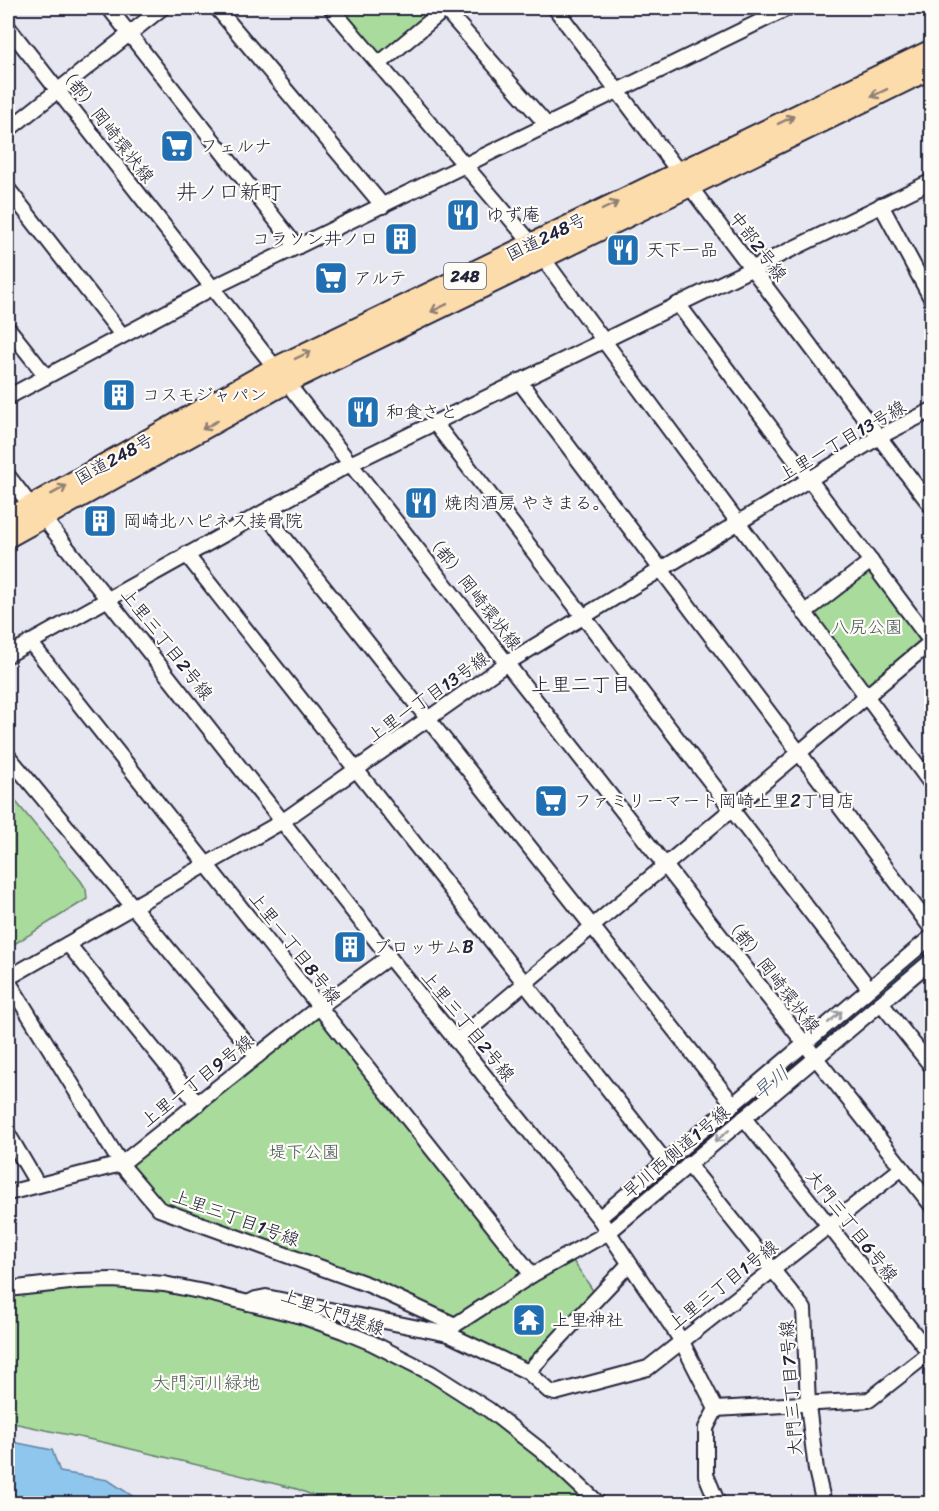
<svg xmlns="http://www.w3.org/2000/svg" width="939" height="1511" viewBox="0 0 939 1511" font-family="Sriracha,'Klee One',sans-serif">
<style>
.green{fill:#a8db9c;stroke:#657e6c;stroke-width:1.5}
.water{fill:#8ec6ed;stroke:#6384a6;stroke-width:1.5}
.lines{fill:none;stroke-linecap:round;stroke-linejoin:round}
.river{stroke:#8ec6ed;stroke-width:20}
.minor-casing{stroke:#22223b;stroke-width:18}
.highway-casing{stroke:#22223b;stroke-width:24}
.minor{stroke:#fdfcf7;stroke-width:14}
.highway{stroke:#fddcac;stroke-width:20}
.oneway{stroke:#907f74}
.oneway2{stroke:#9a9aa2}
.labels{text-anchor:middle;dominant-baseline:central;stroke-width:4.5;stroke-linejoin:round;paint-order:stroke}
.shield{fill:#fdfcf7;stroke:#646373;stroke-width:1.5}
.shield-label{font-size:16px;font-weight:bold;fill:#22223b}
.street-label{font-size:18px;fill:#22223b;stroke:#fdfcf7}
.poi-label{font-size:18px;fill:#22223b;stroke:#fdfcf7;text-anchor:start}
.park-label{font-size:18px;fill:#4a5a58;stroke:#fdfcf7}
.neighbourhood-label{font-size:20px;fill:#22223b;stroke:#fdfcf7}
.water-label{font-size:20px;font-style:italic;fill:#485b79;stroke:#fdfcf7}
.quarter-label{font-size:21px;fill:#22223b;stroke:#fdfcf7}
</style>
<rect width="100%" height="100%" fill="#e7e7f2"/>
<filter id="ink" filterUnits="userSpaceOnUse"><feTurbulence type="fractalNoise" baseFrequency=".0167" numOctaves="2"/><feDisplacementMap in="SourceGraphic" scale="12" xChannelSelector="R" yChannelSelector="G"/><feConvolveMatrix kernelMatrix="1 2 1 2 8 2 1 2 1" color-interpolation-filters="sRGB"/></filter>
<g filter="url(#ink)">
<g class="green">
<path d="M 337,8 L 436,8 L 436,11 L 379,57 Z"/>
<path d="M 866,569 L 871,570 L 922,638 L 921,642 L 868,687 L 812,615 L 813,609 Z"/>
<path d="M 8,792 L 81,881 L 86,889 L 87,899 L 8,948 Z"/>
<path d="M 317,1017 L 322,1017 L 522,1270 L 521,1275 L 456,1318 L 162,1205 L 130,1164 Z"/>
<path d="M 571,1258 L 596,1295 L 531,1364 L 522,1364 L 457,1334 L 459,1329 Z"/>
<path d="M 112,1286 C 128,1288 146,1287 162,1290 C 195,1295 228,1303 260,1312 C 330,1332 396,1357 457,1396 C 505,1426 547,1464 587,1503 L 331,1503 L 297,1489 L 102,1442 L 8,1422 L 8,1294 L 73,1287 Z"/>
</g>
<path class="water" d="M 8,1441 L 52,1450 L 60,1472 L 108,1480 L 143,1503 L 40,1503 L 8,1496 Z"/>
<g class="lines">
<path class="river" d="M 611,1219 L 932,948"/>
<defs>
<g id="minor">
<path d="M 109,8 L 297,247"/>
<path d="M 217,8 L 383,206"/>
<path d="M 331,8 L 532,244"/>
<path d="M 444,8 L 547,125"/>
<path d="M 555,8 L 932,507"/>
<path d="M 8,27 L 932,1206"/>
<path d="M 379,64 L 445,9"/>
<path d="M 8,130 L 162,8"/>
<path d="M 8,189 L 122,335"/>
<path d="M 881,205 L 932,300"/>
<path d="M 542,257 L 932,785"/>
<path d="M 678,304 L 932,643"/>
<path d="M 8,328 L 46,376"/>
<path d="M 519,381 L 932,929"/>
<path d="M 8,397 L 212,288 L 788,8"/>
<path d="M 434,422 L 869,988"/>
<path d="M 8,476 L 31,506"/>
<path d="M 264,512 L 733,1104"/>
<path d="M 42,516 L 389,957 L 599,1218 L 681,1340 L 716,1409"/>
<path d="M 186,554 L 665,1161"/>
<path d="M 804,613 L 871,561"/>
<path d="M 30,642 L 532,1275"/>
<path d="M 8,655 L 350,464 L 932,181"/>
<path d="M 8,756 L 257,1056"/>
<path d="M 68,944 L 198,1104"/>
<path d="M 8,978 L 283,821 L 507,663 L 879,437 L 932,410"/>
<path d="M 8,981 L 121,1164 L 159,1209 L 369,1285 L 455,1325"/>
<path d="M 881,1003 L 932,1067"/>
<path d="M 456,1041 L 932,641"/>
<path d="M 744,1118 L 932,1356"/>
<path d="M 8,1134 L 38,1185"/>
<path d="M 688,1164 L 804,1309 L 808,1405 L 816,1470 L 824,1504"/>
<path d="M 8,1193 L 121,1164 L 319,1007 L 389,957"/>
<path d="M 599,1218 L 932,936"/>
<path d="M 8,1289 L 78,1281 L 113,1280 L 164,1284 L 204,1292 L 301,1316 L 343,1331 L 372,1343 L 431,1373 L 489,1410 L 548,1456 L 599,1504"/>
<path d="M 248,1303 L 256,1299 L 266,1297 L 448,1334 L 528,1372 L 549,1391 L 555,1393 L 648,1368 L 902,1168"/>
<path d="M 448,1334 L 455,1325 L 532,1275 L 609,1232 L 932,960"/>
<path d="M 528,1372 L 629,1264"/>
<path d="M 716,1409 L 869,1400 L 929,1353"/>
<path d="M 716,1409 L 706,1428 L 706,1475 L 718,1504"/>
</g>
<g id="highway">
<path d="M 8,519 L 275,368 L 932,50"/>
<path d="M 8,537 L 286,383 L 932,68"/>
</g>
</defs>
<use href="#minor" class="minor-casing"/>
<use href="#highway" class="highway-casing"/>
<use href="#minor" class="minor"/>
<use href="#highway" class="highway"/>
</g>
<defs><path id="oneway-shaft" d="M-6 0H5M1.5-3L5.5 0L1.5 3" fill="none" stroke-width="1.6" stroke-linecap="round" stroke-linejoin="round" transform="scale(1.5)"/></defs>
<g class="oneway">
<use href="#oneway-shaft" transform="translate(879 93) rotate(154)"/>
<use href="#oneway-shaft" transform="translate(786 120) rotate(-26)"/>
<use href="#oneway-shaft" transform="translate(610 206) rotate(-26)"/>
<use href="#oneway-shaft" transform="translate(439 308) rotate(154)"/>
<use href="#oneway-shaft" transform="translate(303 355) rotate(-26)"/>
<use href="#oneway-shaft" transform="translate(210 425) rotate(151)"/>
<use href="#oneway-shaft" transform="translate(59 490) rotate(-29)"/>
</g>
<g class="oneway2">
<use href="#oneway-shaft" transform="translate(835 1017) rotate(-40)"/>
<use href="#oneway-shaft" transform="translate(722 1136) rotate(140)"/>
</g>
</g>
<defs>
<symbol id="supermarket-square" viewBox="-11 -11 22 22"><rect x="-9" y="-9" width="18" height="18" rx="4" fill="#1f6fb2" stroke="#fdfcf7"/><path d="M-6-5.5h2.5l.6 2H6L4.5 2H-2.5L-4.4-4H-6ZM-1.5 3.2a1.3 1.3 0 1 0 .1 0ZM3 3.2a1.3 1.3 0 1 0 .1 0Z" fill="#fff"/></symbol>
<symbol id="restaurant-square" viewBox="-11 -11 22 22"><rect x="-9" y="-9" width="18" height="18" rx="4" fill="#1f6fb2" stroke="#fdfcf7"/><path d="M-5-6h1v4h1v-4h1v4h1v-4h1v5L-1.5 .5V6h-2V.5L-5-1ZM5-6V6H3V1.5H1.5Q1.5-4 5-6Z" fill="#fff"/></symbol>
<symbol id="building-square" viewBox="-11 -11 22 22"><rect x="-9" y="-9" width="18" height="18" rx="4" fill="#1f6fb2" stroke="#fdfcf7"/><path d="M-4-6H4V6H1V3H-1V6H-4ZM-2.5-4.3h1.7v1.8h-1.7ZM.8-4.3h1.7v1.8H.8ZM-2.5-1h1.7V.8h-1.7ZM.8-1h1.7V.8H.8Z" fill="#fff"/></symbol>
<symbol id="temple-square" viewBox="-11 -11 22 22"><rect x="-9" y="-9" width="18" height="18" rx="4" fill="#1f6fb2" stroke="#fdfcf7"/><path d="M0-6L5-2H3V0L6.5 2.5H4V6H1.5V3h-3V6H-4V2.5H-6.5L-3 0V-2H-5Z" fill="#fff"/></symbol>
</defs>
<g fill-rule="evenodd">
<use href="#supermarket-square" x="158" y="127" width="38" height="38"/>
<use href="#restaurant-square" x="444" y="196" width="38" height="38"/>
<use href="#building-square" x="382" y="220" width="38" height="38"/>
<use href="#restaurant-square" x="604" y="231" width="38" height="38"/>
<use href="#supermarket-square" x="312" y="259" width="38" height="38"/>
<use href="#building-square" x="100" y="376" width="38" height="38"/>
<use href="#restaurant-square" x="344" y="393" width="38" height="38"/>
<use href="#restaurant-square" x="402" y="484" width="38" height="38"/>
<use href="#building-square" x="81" y="502" width="38" height="38"/>
<use href="#supermarket-square" x="532" y="782" width="38" height="38"/>
<use href="#building-square" x="331" y="928" width="38" height="38"/>
<use href="#temple-square" x="510" y="1301" width="38" height="38"/>
</g>
<g class="labels">
<rect class="shield" x="444" y="263" width="42" height="26" rx="4.5"/>
<g class="shield-label">
<text x="465" y="276">248</text>
</g>
<g class="street-label">
<text transform="translate(106 124) rotate(52)">（都）岡崎環状線</text>
<text transform="translate(546 237) rotate(-26)">国道248号</text>
<text transform="translate(758 246) rotate(53)">中部2号線</text>
<text transform="translate(842 441) rotate(-30)">上里一丁目13号線</text>
<text transform="translate(114 459) rotate(-29)">国道248号</text>
<text transform="translate(473 591) rotate(52)">（都）岡崎環状線</text>
<text transform="translate(167 644) rotate(52)">上里三丁目2号線</text>
<text transform="translate(428 697) rotate(-35)">上里一丁目13号線</text>
<text transform="translate(295 948) rotate(52)">上里一丁目8号線</text>
<text transform="translate(772 974) rotate(52)">（都）岡崎環状線</text>
<text transform="translate(468 1026) rotate(51)">上里三丁目2号線</text>
<text transform="translate(197 1081) rotate(-38)">上里一丁目9号線</text>
<text transform="translate(676 1152) rotate(-40)">早川西側道1号線</text>
<text transform="translate(236 1218) rotate(20)">上里三丁目1号線</text>
<text transform="translate(852 1226) rotate(52)">大門三丁目6号線</text>
<text transform="translate(723 1285) rotate(-38)">上里三丁目1号線</text>
<text transform="translate(333 1312) rotate(19)">上里大門堤線</text>
<text transform="translate(791 1388) rotate(-94)">大門三丁目7号線</text>
</g>
<g class="poi-label">
<text x="200" y="146">フェルナ</text>
<text x="486" y="215">ゆず庵</text>
<text x="378" y="239" text-anchor="end">コラソン井ノ口</text>
<text x="646" y="250">天下一品</text>
<text x="354" y="278">アルテ</text>
<text x="142" y="395">コスモジャパン</text>
<text x="386" y="412">和食さと</text>
<text x="444" y="503">焼肉酒房 やきまる。</text>
<text x="123" y="521">岡崎北ハピネス接骨院</text>
<text x="574" y="801">ファミリーマート岡崎上里2丁目店</text>
<text x="373" y="947">ブロッサムB</text>
<text x="552" y="1320">上里神社</text>
</g>
<g class="park-label">
<text x="867" y="627">八尻公園</text>
<text x="304" y="1152">堤下公園</text>
<text x="206" y="1383">大門河川緑地</text>
</g>
<g class="neighbourhood-label">
<text x="581" y="684">上里二丁目</text>
</g>
<g class="water-label">
<text transform="translate(771 1083) rotate(-40)">早川</text>
</g>
<g class="quarter-label">
<text x="229" y="192">井ノ口新町</text>
</g>
</g>
<rect width="939" height="1511" fill="none" stroke="#fdfcf7" stroke-width="30"/>
<rect x="15" y="15" width="909" height="1481" fill="none" stroke="#22223b" stroke-width="2" filter="url(#ink)"/>
</svg>
